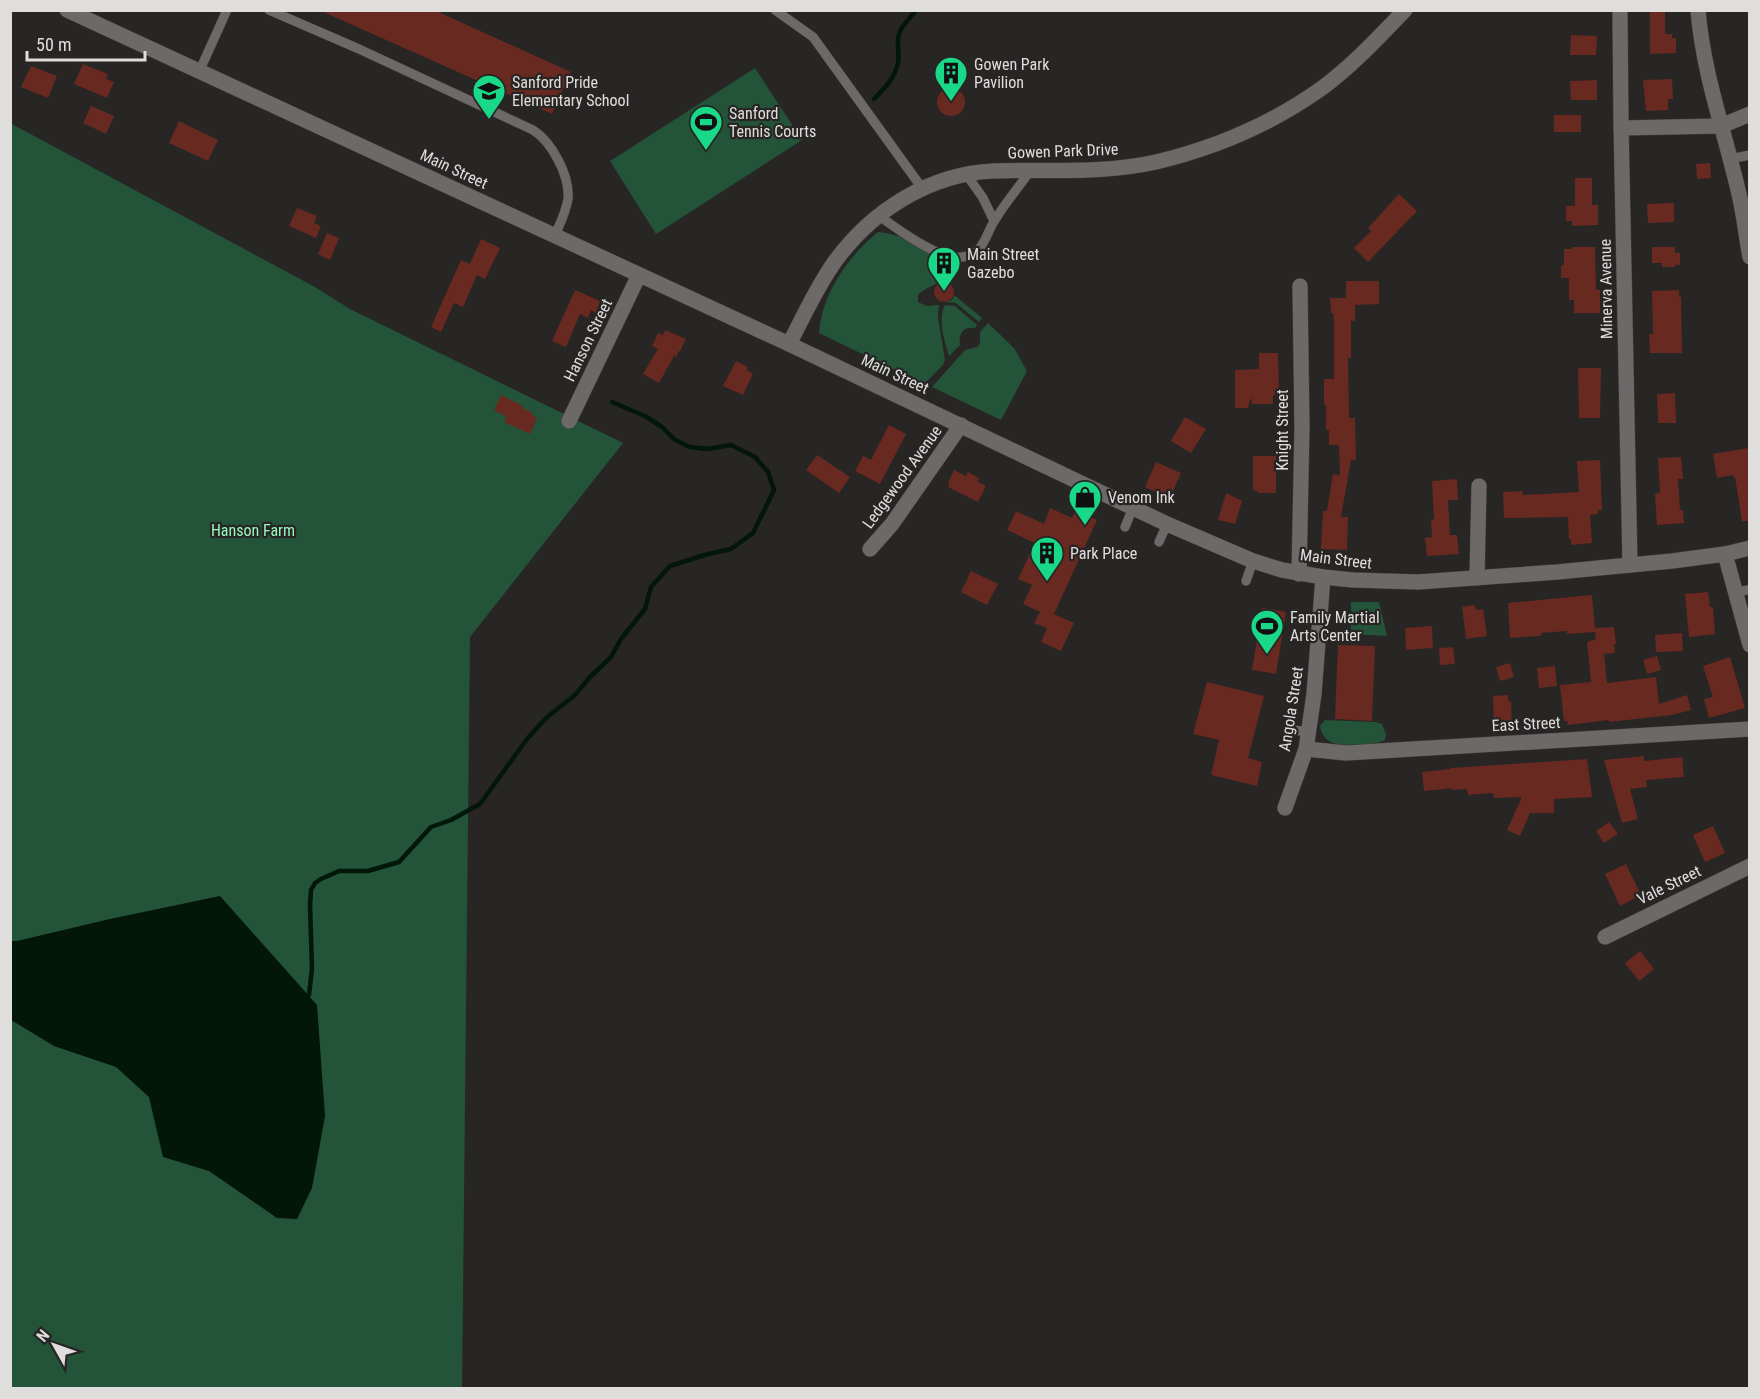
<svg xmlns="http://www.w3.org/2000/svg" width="1760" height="1399" viewBox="0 0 1760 1399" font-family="'Roboto Condensed',sans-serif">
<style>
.green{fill:#235339}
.water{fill:#02160a}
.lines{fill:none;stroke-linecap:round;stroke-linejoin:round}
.stream{stroke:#02160a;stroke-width:4.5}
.building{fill:#682920}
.lane-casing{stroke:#434040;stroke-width:10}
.street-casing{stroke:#434040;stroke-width:16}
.secondary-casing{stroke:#434040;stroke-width:16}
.lane{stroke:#6d6969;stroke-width:9}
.street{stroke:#6d6969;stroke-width:15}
.secondary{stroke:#6d6969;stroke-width:15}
.labels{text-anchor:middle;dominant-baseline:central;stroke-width:4.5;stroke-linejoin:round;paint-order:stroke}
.poi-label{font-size:16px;fill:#e0dedd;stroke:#282525;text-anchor:start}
.street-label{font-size:16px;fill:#e0dedd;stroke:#282525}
.park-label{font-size:16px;fill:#95f8bf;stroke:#282525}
</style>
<rect width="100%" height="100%" fill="#282525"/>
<g class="green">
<path d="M 755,68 L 802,140 L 656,234 L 610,161 Z"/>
<path d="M 10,123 L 315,287 L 350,309 L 623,443 L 470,637 L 462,1388 L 11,1388 Z"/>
<path d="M 878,232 C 903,234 937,250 946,275 C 939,286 926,286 918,295 L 918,302 L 927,306 L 939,305 L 938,317 L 945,360 L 943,365 L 924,384 L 819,333 C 822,294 848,256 878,232 Z"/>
<path d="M 954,295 L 982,318 L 979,322 L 956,303 L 946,302 L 953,299 Z"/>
<path d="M 945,305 L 955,306 L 977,325 L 975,328 C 963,326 958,334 960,345 L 949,356 C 945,343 937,318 945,305 Z"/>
<path d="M 988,323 L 1014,348 L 1027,371 L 1001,420 L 932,387 L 965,350 L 977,347 L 980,343 L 980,332 Z"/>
<path d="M 1351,602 L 1379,602 L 1387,636 L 1351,634 Z"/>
<path d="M 1325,720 L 1376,722 L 1382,724 L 1386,734 L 1385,740 C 1377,744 1370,744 1361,744 C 1344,745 1324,748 1320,726 Z"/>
</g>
<path class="water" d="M 220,896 L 317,1005 L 325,1116 L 312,1188 L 297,1219 L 277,1218 L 209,1171 L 163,1157 L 149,1097 L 116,1067 L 54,1046 L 11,1020 L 11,941 L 17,941 L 110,919 Z"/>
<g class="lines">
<g class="stream">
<path d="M 874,99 C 884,89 895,78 898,63 C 900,54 896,43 899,34 C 901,25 911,18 916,10"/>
<path d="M 309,995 L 312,968 L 310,905 L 311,890 L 315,883 L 321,879 L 339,871 L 368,871 L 399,862 L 431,827 L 451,820 L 480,804 L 527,739 L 547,717 L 574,696 L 590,677 L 611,657 L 621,639 L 645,609 L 651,587 L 670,566 L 708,554 L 731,549 L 753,533 L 774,490 L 768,472 L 755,457 L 731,445 L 707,449 L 690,447 L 675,440 L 662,427 L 645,416 L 612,402"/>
</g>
</g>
<g class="building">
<path d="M 319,10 L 434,10 L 571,72 L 552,114 Z"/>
<path d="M 1650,10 L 1665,10 L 1665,34 L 1672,34 L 1672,38 L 1676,38 L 1676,53 L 1650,54 Z"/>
<path d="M 1571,35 L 1597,36 L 1596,55 L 1570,55 Z"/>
<path d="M 83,64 L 108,74 L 106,79 L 114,82 L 107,98 L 74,84 Z"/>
<path d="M 31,66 L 57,76 L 48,98 L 21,87 Z"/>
<path d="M 1672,79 L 1673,99 L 1668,99 L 1668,110 L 1646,111 L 1643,80 Z"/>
<path d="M 1597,80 L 1597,100 L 1571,100 L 1570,81 Z"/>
<circle cx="951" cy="102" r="14"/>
<path d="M 91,106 L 114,116 L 106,134 L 83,123 Z"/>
<rect x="1554" y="115" width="27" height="17"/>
<path d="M 179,121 L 218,140 L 208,161 L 169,143 Z"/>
<path d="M 1710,163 L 1711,178 L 1697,179 L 1696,164 Z"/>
<path d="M 1575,178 L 1592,178 L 1592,205 L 1598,205 L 1598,225 L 1572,226 L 1572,221 L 1566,221 L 1566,206 L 1575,206 Z"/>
<path d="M 1399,194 L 1417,211 L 1368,262 L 1354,248 L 1371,231 L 1368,228 Z"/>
<path d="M 1674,203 L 1674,222 L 1648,223 L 1647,204 Z"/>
<path d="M 297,208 L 317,216 L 314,223 L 321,226 L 316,238 L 289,226 Z"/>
<path d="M 327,233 L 339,238 L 330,260 L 318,254 Z"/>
<path d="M 481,239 L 500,248 L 485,279 L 477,275 L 463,307 L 454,303 L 441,332 L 431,327 L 461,260 L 470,264 Z"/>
<path d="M 1572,247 L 1595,247 L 1596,290 L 1600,290 L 1600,313 L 1574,313 L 1574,300 L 1569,300 L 1569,278 L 1561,278 L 1561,265 L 1564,265 L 1564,249 L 1572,249 Z"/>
<path d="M 1652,247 L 1675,247 L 1675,253 L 1680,253 L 1680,265 L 1675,265 L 1675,267 L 1662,267 L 1662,263 L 1652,263 Z"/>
<path d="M 1346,281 L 1379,281 L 1379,304 L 1355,305 L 1355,321 L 1351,321 L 1351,358 L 1348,358 L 1349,418 L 1355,418 L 1356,460 L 1351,460 L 1341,517 L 1348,517 L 1347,550 L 1321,549 L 1323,511 L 1327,511 L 1333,474 L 1340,475 L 1339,445 L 1329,445 L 1329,430 L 1326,430 L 1326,405 L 1324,405 L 1324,379 L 1334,379 L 1334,321 L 1333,313 L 1331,313 L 1330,298 L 1346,298 Z"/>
<circle cx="944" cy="292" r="10"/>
<path d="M 575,290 L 600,301 L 596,313 L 591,310 L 588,318 L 580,314 L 566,347 L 552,341 Z"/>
<path d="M 1679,290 L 1679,297 L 1681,297 L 1682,353 L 1650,353 L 1649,334 L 1653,334 L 1652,291 Z"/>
<path d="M 665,330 L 686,339 L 680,351 L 679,351 L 676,357 L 674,356 L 659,383 L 643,374 L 658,349 L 652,346 L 658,333 L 663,335 Z"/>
<path d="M 1259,353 L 1278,353 L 1279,395 L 1273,395 L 1273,404 L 1252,404 L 1251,397 L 1248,408 L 1235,408 L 1235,370 L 1259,369 Z"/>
<path d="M 736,361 L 748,367 L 747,370 L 753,374 L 743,395 L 723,386 Z"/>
<path d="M 1578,368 L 1601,368 L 1600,418 L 1579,418 Z"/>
<path d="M 1675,393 L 1676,423 L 1658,423 L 1657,394 Z"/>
<path d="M 501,395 L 523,406 L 522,408 L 533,413 L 532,415 L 537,418 L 530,434 L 504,422 L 507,417 L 494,410 Z"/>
<path d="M 1185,417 L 1206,429 L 1191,453 L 1171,441 Z"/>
<path d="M 889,425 L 906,434 L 880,484 L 855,471 L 863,456 L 871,460 Z"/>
<path d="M 1749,448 L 1749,521 L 1742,521 L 1735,477 L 1734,478 L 1733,475 L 1717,478 L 1713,454 Z"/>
<path d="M 817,455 L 850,477 L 839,493 L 806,470 Z"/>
<path d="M 1253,456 L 1276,456 L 1276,493 L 1259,493 L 1253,489 Z"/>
<path d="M 1681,457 L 1683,479 L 1678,479 L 1680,510 L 1683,510 L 1684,523 L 1657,525 L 1655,494 L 1660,493 L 1658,458 Z"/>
<path d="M 1600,460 L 1602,510 L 1598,510 L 1598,514 L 1590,515 L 1592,543 L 1571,545 L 1571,539 L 1569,539 L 1568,517 L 1504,518 L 1503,492 L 1523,491 L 1523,495 L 1579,492 L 1577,461 Z"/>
<path d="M 1156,462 L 1181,473 L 1170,498 L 1145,487 Z"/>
<path d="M 954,470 L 966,476 L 968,472 L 979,478 L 978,482 L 986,486 L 978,502 L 948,487 L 949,484 L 948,483 Z"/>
<path d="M 1457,479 L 1458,500 L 1448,500 L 1450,535 L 1457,535 L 1459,554 L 1427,556 L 1425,538 L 1432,537 L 1431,520 L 1434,519 L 1432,481 Z"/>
<path d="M 1226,493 L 1242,501 L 1235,524 L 1218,520 Z"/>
<path d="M 1050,508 L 1072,518 L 1076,510 L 1097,520 L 1054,614 L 1074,623 L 1061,651 L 1041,642 L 1047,628 L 1034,623 L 1040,612 L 1023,604 L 1032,585 L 1018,579 L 1035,543 L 1007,530 L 1016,511 L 1044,524 Z"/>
<path d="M 971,571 L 998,584 L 987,605 L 961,592 Z"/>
<path d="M 1708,592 L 1710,607 L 1713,607 L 1715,634 L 1689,637 L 1685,594 Z"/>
<path d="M 1592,595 L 1595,628 L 1614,627 L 1616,644 L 1614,644 L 1615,653 L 1604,654 L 1607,683 L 1656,677 L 1659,704 L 1687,695 L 1691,710 L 1672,715 L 1609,722 L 1609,720 L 1568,725 L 1567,721 L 1564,721 L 1560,685 L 1591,682 L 1587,642 L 1596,639 L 1595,632 L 1567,634 L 1567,631 L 1541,633 L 1541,636 L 1510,638 L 1508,603 Z"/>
<path d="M 1475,605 L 1476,610 L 1483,609 L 1487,636 L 1466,639 L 1462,607 Z"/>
<path d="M 1262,608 L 1286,612 L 1276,674 L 1252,670 Z"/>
<path d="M 1432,626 L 1433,648 L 1406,650 L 1405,628 Z"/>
<path d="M 1682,633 L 1683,651 L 1656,652 L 1655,635 Z"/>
<path d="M 1338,645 L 1375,646 L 1372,721 L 1335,719 Z"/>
<path d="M 1453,647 L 1455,664 L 1440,665 L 1439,648 Z"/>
<path d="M 1657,656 L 1661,670 L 1647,674 L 1643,660 Z"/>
<path d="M 1730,657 L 1745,708 L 1709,718 L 1704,699 L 1713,697 L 1703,666 Z"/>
<path d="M 1510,663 L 1514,677 L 1500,681 L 1496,667 Z"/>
<path d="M 1555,666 L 1557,686 L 1539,688 L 1537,668 Z"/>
<path d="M 1207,682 L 1264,696 L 1248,758 L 1262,762 L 1257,786 L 1211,775 L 1219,740 L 1193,734 Z"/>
<path d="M 1508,695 L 1508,701 L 1511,701 L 1512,728 L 1494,728 L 1493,696 Z"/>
<path d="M 1644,756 L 1644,761 L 1682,757 L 1684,777 L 1646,780 L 1647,787 L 1630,789 L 1638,819 L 1622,823 L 1604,760 Z"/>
<path d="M 1587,759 L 1592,797 L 1554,799 L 1554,813 L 1530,813 L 1520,836 L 1507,830 L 1522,797 L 1494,798 L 1493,793 L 1468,795 L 1467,789 L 1452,790 L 1452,788 L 1424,791 L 1422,772 L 1450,769 L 1450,768 Z"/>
<path d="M 1609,822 L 1618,834 L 1604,843 L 1596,831 Z"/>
<path d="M 1713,826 L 1725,853 L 1705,862 L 1693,835 Z"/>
<path d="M 1626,864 L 1641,895 L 1620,906 L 1605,874 Z"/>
<path d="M 1640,951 L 1654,969 L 1639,981 L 1625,963 Z"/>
</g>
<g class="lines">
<defs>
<g id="lane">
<path d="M 269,10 L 359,49 L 533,130 C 552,142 570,176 568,199 C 566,212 560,224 555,235"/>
<path d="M 775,10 L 813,37 L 922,188"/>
<path d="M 199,72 L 227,10"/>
<path d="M 1729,159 L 1750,155"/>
<path d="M 966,174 L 983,198 L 994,221"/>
<path d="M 879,216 C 900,230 952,273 977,251 C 986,243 988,230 995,220 C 1005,203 1019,187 1030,171"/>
<path d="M 1125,527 L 1133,508"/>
<path d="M 1159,542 L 1167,524"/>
<path d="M 1246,581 L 1253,561"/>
<path d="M 1735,592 L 1748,590"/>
<path d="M 1306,635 L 1319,636"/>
<path d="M 1294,730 L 1308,732"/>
</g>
<g id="street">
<path d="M 1698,10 C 1703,73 1725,133 1739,194 C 1744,215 1746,236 1750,257"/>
<path d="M 1620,13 L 1621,123 L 1630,565"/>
<path d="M 1621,128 L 1721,126 L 1750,114"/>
<path d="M 789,344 C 804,316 817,286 836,260 C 873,210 930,174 993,171 C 1048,169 1102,174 1156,162 C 1215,148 1273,123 1322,88 C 1352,66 1379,37 1405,10"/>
<path d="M 569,421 L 639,275"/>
<path d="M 870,549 L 892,524 L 961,425"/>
<path d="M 1725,554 L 1750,645"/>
<path d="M 1299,574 L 1302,427 L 1300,286"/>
<path d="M 1477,578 L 1479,486"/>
<path d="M 1306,749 L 1346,753 L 1750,729"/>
<path d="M 1285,808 L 1306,749 L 1314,694 L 1323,577"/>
<path d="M 1605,937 L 1750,866"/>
</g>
<path id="secondary" d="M 67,10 L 789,344 L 1167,524 L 1253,561 L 1282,570 L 1323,577 L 1353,580 L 1418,582 L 1557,572 L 1672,561 L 1725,554 L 1750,548"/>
</defs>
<use href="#lane" class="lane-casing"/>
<use href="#street" class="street-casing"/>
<use href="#secondary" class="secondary-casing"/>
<use href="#lane" class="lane"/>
<use href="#street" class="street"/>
<use href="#secondary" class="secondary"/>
</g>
<defs>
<symbol id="building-pin" viewBox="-11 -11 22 30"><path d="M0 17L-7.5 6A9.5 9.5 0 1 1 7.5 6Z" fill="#19d988" stroke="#282525"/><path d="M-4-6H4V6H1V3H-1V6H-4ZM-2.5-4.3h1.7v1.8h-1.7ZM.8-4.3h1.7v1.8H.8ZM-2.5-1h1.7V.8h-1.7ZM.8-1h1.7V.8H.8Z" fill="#111"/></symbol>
<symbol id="school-pin" viewBox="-11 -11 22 30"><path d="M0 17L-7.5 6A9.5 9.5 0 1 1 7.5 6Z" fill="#19d988" stroke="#282525"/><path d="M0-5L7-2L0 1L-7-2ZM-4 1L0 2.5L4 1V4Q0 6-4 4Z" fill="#111"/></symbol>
<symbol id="stadium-pin" viewBox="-11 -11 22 30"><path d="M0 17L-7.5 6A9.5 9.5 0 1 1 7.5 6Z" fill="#19d988" stroke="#282525"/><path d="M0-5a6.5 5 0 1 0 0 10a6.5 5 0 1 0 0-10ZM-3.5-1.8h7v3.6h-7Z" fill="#111"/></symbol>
<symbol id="shop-pin" viewBox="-11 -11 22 30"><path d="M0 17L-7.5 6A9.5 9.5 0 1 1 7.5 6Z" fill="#19d988" stroke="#282525"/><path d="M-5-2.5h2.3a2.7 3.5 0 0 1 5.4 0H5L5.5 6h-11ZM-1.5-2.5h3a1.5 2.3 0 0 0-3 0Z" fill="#111"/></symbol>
</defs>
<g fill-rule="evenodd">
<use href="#building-pin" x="932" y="54" width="38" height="52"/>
<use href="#school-pin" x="470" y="72" width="38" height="52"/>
<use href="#stadium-pin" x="687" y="103" width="38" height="52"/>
<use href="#building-pin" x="925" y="244" width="38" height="52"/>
<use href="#shop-pin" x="1066" y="478" width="38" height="52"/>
<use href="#building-pin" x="1028" y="534" width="38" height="52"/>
<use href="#stadium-pin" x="1248" y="607" width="38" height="52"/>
</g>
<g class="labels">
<g class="poi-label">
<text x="974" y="64">Gowen Park<tspan x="974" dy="18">Pavilion</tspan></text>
<text x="512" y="82">Sanford Pride<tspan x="512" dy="18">Elementary School</tspan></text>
<text x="729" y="113">Sanford<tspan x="729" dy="18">Tennis Courts</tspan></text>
<text x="967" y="254">Main Street<tspan x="967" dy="18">Gazebo</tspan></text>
<text x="1108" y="497">Venom Ink</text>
<text x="1070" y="553">Park Place</text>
<text x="1290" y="617">Family Martial<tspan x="1290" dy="18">Arts Center</tspan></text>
</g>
<g class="street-label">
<text transform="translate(1063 151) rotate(-2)">Gowen Park Drive</text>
<text transform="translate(454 169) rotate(25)">Main Street</text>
<text transform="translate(1606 289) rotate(-91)">Minerva Avenue</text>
<text transform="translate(588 340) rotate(-64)">Hanson Street</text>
<text transform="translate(895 374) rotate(25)">Main Street</text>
<text transform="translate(1282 430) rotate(-90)">Knight Street</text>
<text transform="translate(902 477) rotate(-54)">Ledgewood Avenue</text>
<text transform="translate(1336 559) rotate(7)">Main Street</text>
<text transform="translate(1291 709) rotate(-81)">Angola Street</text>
<text transform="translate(1526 724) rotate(-3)">East Street</text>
<text transform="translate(1669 885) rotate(-26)">Vale Street</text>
</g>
<g class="park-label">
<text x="253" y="530">Hanson Farm</text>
</g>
</g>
<rect width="1760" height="1399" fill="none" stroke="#e0dedd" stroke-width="24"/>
<g transform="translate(54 1345) rotate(310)" stroke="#282525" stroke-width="4.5" paint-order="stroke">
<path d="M0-4.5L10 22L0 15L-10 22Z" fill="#e0dedd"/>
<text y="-9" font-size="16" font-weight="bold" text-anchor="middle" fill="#e0dedd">N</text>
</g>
<path d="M27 51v9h118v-9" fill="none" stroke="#e0dedd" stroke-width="3"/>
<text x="36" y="51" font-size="18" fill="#e0dedd" stroke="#282525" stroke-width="4.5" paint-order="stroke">50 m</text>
</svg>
